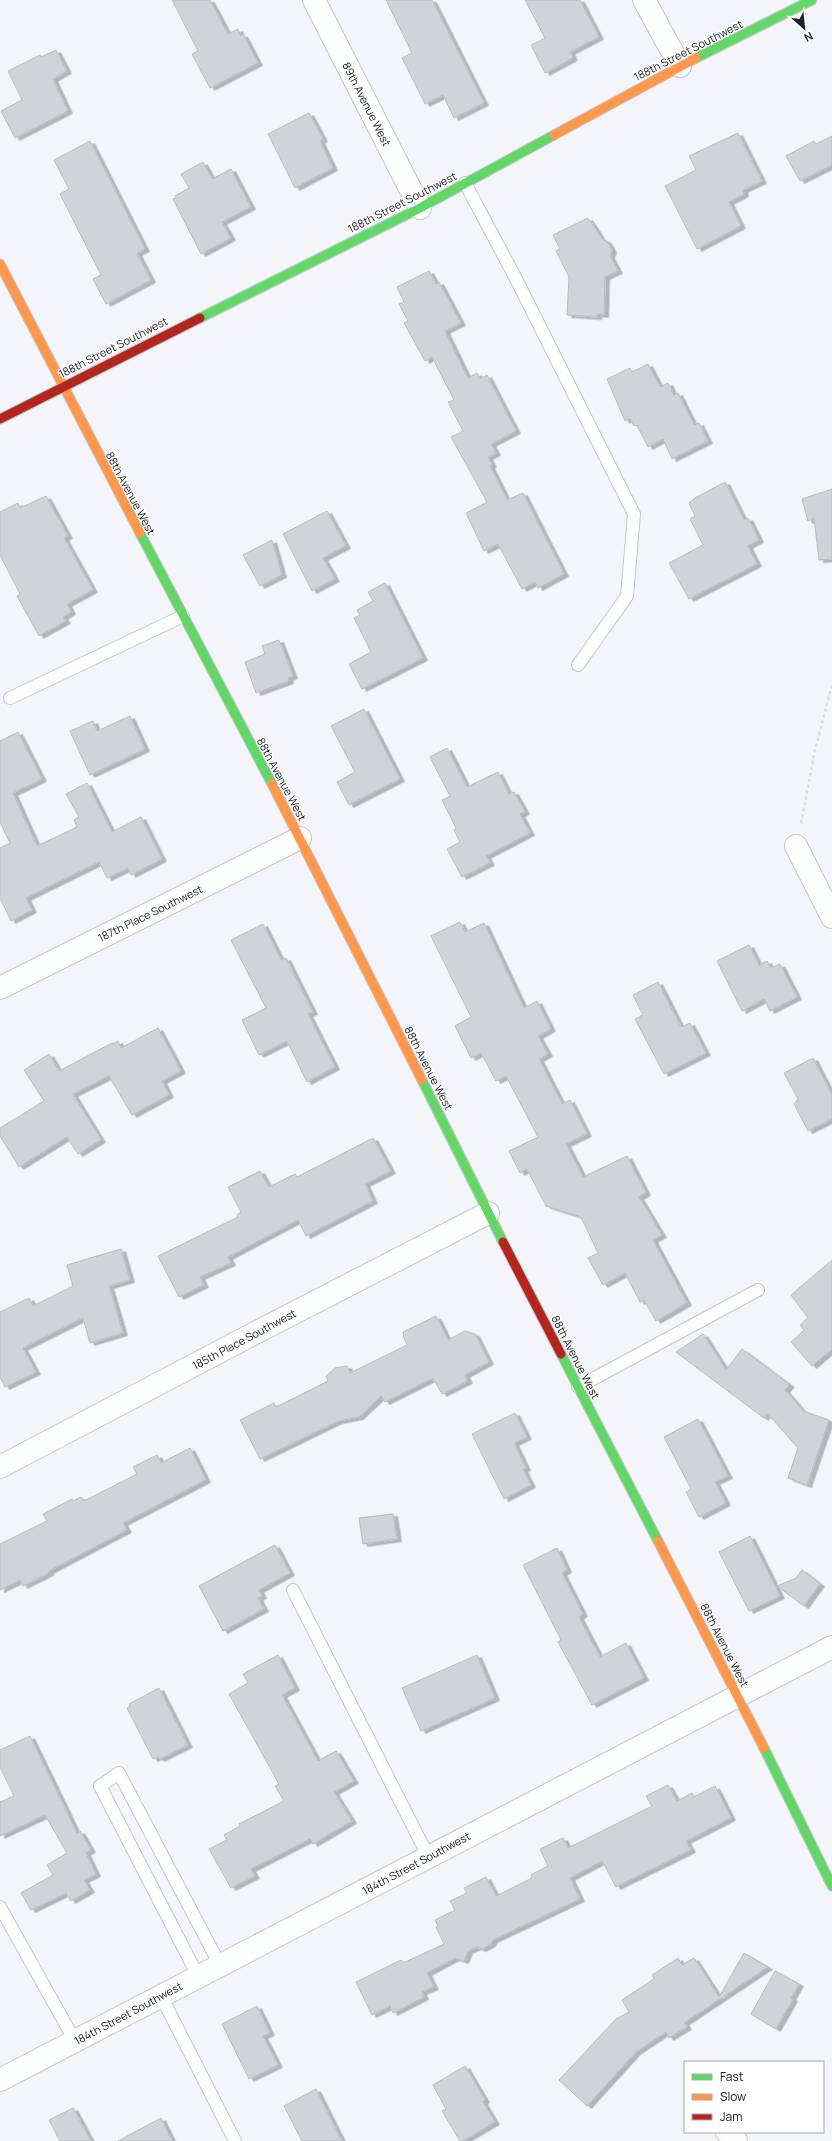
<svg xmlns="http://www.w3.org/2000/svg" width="832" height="2141" viewBox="0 0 832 2141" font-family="Manrope,sans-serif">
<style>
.building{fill:#d1d3d7;stroke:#b9bbbf;filter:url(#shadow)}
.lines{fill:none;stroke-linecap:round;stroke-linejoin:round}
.lane-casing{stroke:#c4c6ca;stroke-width:14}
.street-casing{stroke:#c4c6ca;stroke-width:24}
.fast-casing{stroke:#c4c6ca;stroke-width:11}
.slow-casing{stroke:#c4c6ca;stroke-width:11}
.jam-casing{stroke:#c4c6ca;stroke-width:11}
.path{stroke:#dadbdc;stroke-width:2.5;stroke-dasharray:3 3;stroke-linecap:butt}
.lane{stroke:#fdfefe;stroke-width:12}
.street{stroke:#fdfefe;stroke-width:22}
.fast{stroke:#63d668;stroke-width:9}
.slow{stroke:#ff974d;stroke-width:9}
.jam{stroke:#b3261e;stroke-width:9}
.labels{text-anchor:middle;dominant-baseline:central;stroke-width:3;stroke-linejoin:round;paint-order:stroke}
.street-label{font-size:11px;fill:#212225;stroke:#fff}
</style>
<defs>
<filter id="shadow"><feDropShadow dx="4.5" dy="2.5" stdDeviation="0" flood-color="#0004"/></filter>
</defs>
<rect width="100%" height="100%" fill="#f3f5fa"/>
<g class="building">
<path d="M 172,0 L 210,0 L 228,34 L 238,29 L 241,36 L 243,34 L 258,63 L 210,88 L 192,54 L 198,51 Z"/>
<path d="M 386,0 L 432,0 L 484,103 L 454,118 L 443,95 L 425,104 L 402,58 L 412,53 Z"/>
<path d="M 525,0 L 580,0 L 599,37 L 570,52 L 573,58 L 545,73 L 531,45 L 545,38 Z"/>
<path d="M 56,50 L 67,71 L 53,79 L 68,111 L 15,138 L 1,111 L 22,100 L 8,71 L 40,55 L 41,57 Z"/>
<path d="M 309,113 L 323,139 L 320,141 L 333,168 L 295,188 L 268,134 Z"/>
<path d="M 738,133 L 762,181 L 743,190 L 744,194 L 729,202 L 741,226 L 697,249 L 665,186 L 696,170 L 689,156 Z"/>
<path d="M 832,136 L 832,165 L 800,181 L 786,156 L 814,141 L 816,144 Z"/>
<path d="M 90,141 L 145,249 L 137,253 L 151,280 L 106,304 L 93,279 L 101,275 L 60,194 L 69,189 L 54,160 Z"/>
<path d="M 203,162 L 212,179 L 231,169 L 251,207 L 222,222 L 231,238 L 201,254 L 173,199 L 176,198 L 175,196 L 189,188 L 181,174 Z"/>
<path d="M 588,218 L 602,239 L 607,241 L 612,250 L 610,256 L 618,271 L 605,277 L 604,315 L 597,314 L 597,317 L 567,315 L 569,277 L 556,251 L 560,249 L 553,235 Z"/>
<path d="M 429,271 L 436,284 L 439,282 L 461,323 L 445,331 L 468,378 L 477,373 L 480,379 L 487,375 L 516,431 L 491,444 L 496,453 L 488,457 L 492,465 L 490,466 L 507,500 L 523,493 L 564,574 L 538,588 L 535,582 L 522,589 L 498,544 L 484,551 L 466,513 L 487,502 L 451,437 L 463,431 L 448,402 L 454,400 L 432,357 L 425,361 L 404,323 L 408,321 L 399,304 L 404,302 L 397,287 Z"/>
<path d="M 648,364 L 660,387 L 668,383 L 674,395 L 678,393 L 694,425 L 699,423 L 708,441 L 672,459 L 663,439 L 648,447 L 637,425 L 634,426 L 630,418 L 625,421 L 607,379 L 630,368 L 632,372 Z"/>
<path d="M 725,482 L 744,520 L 748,518 L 759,540 L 748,546 L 757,564 L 689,599 L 669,563 L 703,545 L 690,519 L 695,516 L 689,503 L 695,498 Z"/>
<path d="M 832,489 L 832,559 L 819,560 L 814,518 L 808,521 L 802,499 Z"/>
<path d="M 46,496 L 68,536 L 64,538 L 93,590 L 67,604 L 71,612 L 63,617 L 66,621 L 39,636 L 17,596 L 20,594 L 0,555 L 0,512 L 18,503 L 20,508 Z"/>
<path d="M 327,511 L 346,546 L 323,558 L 335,579 L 312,591 L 283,534 Z"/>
<path d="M 272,540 L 282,575 L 260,586 L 243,555 Z"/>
<path d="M 385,583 L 423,658 L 362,689 L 349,664 L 371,652 L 354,618 L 360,615 L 357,610 L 373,601 L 368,592 Z"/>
<path d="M 279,640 L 293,676 L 288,678 L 289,681 L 256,693 L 245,662 L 265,654 L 262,646 Z"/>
<path d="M 364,709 L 400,779 L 349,805 L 337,782 L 355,772 L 331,726 Z"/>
<path d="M 130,716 L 145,749 L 90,775 L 70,731 L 93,721 L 97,731 Z"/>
<path d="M 18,732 L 42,779 L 13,793 L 37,846 L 77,827 L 74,820 L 79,817 L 66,794 L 87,783 L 112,832 L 141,817 L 162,859 L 131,875 L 128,868 L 107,878 L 99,862 L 26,898 L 32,910 L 11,921 L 0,898 L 0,848 L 10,843 L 0,822 L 0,741 Z"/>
<path d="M 447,748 L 467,787 L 498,772 L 509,794 L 514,792 L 525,812 L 520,814 L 530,833 L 486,856 L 490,863 L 462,877 L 447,849 L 460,842 L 454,830 L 456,828 L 442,800 L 450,796 L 430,757 Z"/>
<path d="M 460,922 L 465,932 L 484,923 L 524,1008 L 537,1001 L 551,1029 L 538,1036 L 548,1054 L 539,1059 L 562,1104 L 570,1100 L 587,1134 L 566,1144 L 583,1177 L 627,1156 L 646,1193 L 639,1197 L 662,1235 L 653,1240 L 687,1303 L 656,1321 L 644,1300 L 640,1302 L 625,1273 L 603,1285 L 588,1258 L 598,1253 L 581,1217 L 546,1206 L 527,1169 L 520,1173 L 509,1151 L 538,1137 L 506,1076 L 496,1081 L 481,1053 L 471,1058 L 455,1026 L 471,1017 L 431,936 Z"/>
<path d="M 263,924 L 281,960 L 286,958 L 313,1012 L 308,1014 L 335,1067 L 307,1082 L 287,1041 L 259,1055 L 242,1020 L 266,1008 L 231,940 Z"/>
<path d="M 749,945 L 759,965 L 767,961 L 771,968 L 780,964 L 797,997 L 770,1011 L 764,999 L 742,1011 L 717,961 Z"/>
<path d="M 658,982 L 681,1027 L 690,1023 L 706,1053 L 664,1074 L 635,1019 L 643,1015 L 633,995 Z"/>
<path d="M 158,1028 L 181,1071 L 162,1081 L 169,1095 L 132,1115 L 109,1076 L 73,1094 L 101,1140 L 78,1154 L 67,1137 L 19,1167 L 0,1136 L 0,1128 L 44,1101 L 24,1070 L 49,1054 L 59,1071 L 112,1043 L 113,1044 L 118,1041 L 121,1048 Z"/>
<path d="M 813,1058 L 832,1095 L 832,1119 L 808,1131 L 794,1104 L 798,1099 L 784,1073 Z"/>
<path d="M 373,1138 L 391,1171 L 365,1184 L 373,1201 L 306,1236 L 298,1220 L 228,1257 L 231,1263 L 200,1277 L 204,1285 L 179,1297 L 158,1256 L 238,1217 L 237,1215 L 241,1212 L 228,1187 L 260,1171 L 269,1187 L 295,1174 L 297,1177 Z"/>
<path d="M 121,1249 L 130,1280 L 109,1286 L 123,1333 L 90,1343 L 83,1318 L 23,1348 L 36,1372 L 5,1387 L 0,1377 L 0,1312 L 29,1298 L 33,1306 L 73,1286 L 67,1265 Z"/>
<path d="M 832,1260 L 832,1349 L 812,1366 L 791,1342 L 804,1330 L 800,1325 L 808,1318 L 791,1295 Z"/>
<path d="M 436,1316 L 448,1340 L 465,1331 L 475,1334 L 489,1362 L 465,1375 L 468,1381 L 442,1394 L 433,1378 L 385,1402 L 381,1396 L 359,1417 L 338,1421 L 260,1459 L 240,1420 L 274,1403 L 276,1407 L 328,1381 L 326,1376 L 335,1368 L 347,1366 L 350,1373 L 407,1345 L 403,1336 L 404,1335 L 403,1332 Z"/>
<path d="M 703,1334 L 726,1370 L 742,1349 L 790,1385 L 785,1390 L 803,1411 L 829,1420 L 807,1485 L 788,1478 L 798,1448 L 767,1413 L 764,1418 L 676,1352 Z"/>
<path d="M 515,1413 L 527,1437 L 514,1443 L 526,1468 L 523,1469 L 531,1485 L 504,1499 L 472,1434 Z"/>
<path d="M 698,1419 L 728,1476 L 715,1482 L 726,1503 L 699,1517 L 686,1492 L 691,1489 L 664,1437 Z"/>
<path d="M 190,1448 L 206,1480 L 123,1523 L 127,1530 L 49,1571 L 49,1573 L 23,1586 L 20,1580 L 0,1590 L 0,1544 L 47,1521 L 43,1514 L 72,1499 L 73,1501 L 81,1497 L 84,1501 L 137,1474 L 133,1467 L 157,1455 L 161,1463 Z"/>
<path d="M 393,1514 L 397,1539 L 363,1544 L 359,1518 Z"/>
<path d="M 750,1536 L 780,1596 L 749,1611 L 719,1552 Z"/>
<path d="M 275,1545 L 290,1573 L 259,1590 L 262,1596 L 258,1598 L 264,1609 L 223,1631 L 199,1586 Z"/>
<path d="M 557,1548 L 567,1570 L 562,1573 L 583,1614 L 579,1617 L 600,1657 L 626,1643 L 644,1678 L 592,1705 L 558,1642 L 561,1640 L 523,1565 Z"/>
<path d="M 802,1570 L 820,1584 L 804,1606 L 777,1586 L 796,1578 Z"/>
<path d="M 278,1655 L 295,1688 L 282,1695 L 318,1761 L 336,1751 L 354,1781 L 334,1792 L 352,1821 L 313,1844 L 310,1839 L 251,1869 L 255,1876 L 231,1888 L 209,1849 L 227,1840 L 224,1835 L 240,1826 L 239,1824 L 284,1801 L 275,1786 L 279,1784 L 229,1694 L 248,1683 L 243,1674 Z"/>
<path d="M 477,1655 L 495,1698 L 421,1731 L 402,1688 Z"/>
<path d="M 159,1688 L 188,1745 L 160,1759 L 158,1757 L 153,1759 L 127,1708 L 130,1706 L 129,1704 Z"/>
<path d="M 30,1736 L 77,1833 L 80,1831 L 91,1850 L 86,1853 L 96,1874 L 84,1880 L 90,1890 L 71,1901 L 66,1893 L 31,1910 L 21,1893 L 53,1875 L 47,1865 L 67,1853 L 45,1815 L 0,1836 L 0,1802 L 14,1796 L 0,1767 L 0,1750 Z"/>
<path d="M 668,1785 L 677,1801 L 692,1793 L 694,1797 L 715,1786 L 731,1818 L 686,1841 L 691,1850 L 616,1887 L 602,1861 L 570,1878 L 580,1899 L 493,1940 L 491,1944 L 482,1949 L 477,1947 L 468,1951 L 464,1961 L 455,1958 L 427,1973 L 434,1987 L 422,1992 L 424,1997 L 393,2013 L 390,2006 L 372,2015 L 356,1982 L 401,1960 L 403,1963 L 444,1944 L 436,1927 L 438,1926 L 435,1920 L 455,1910 L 450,1901 L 467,1893 L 464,1888 L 486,1877 L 496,1896 L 532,1878 L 531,1875 L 548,1866 L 540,1849 L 563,1838 L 568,1848 L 652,1806 L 646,1796 Z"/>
<path d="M 744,1953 L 768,1967 L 684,2023 L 687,2027 L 669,2038 L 666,2032 L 636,2052 L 587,2106 L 559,2080 L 616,2019 L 629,2012 L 622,2000 L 654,1979 L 652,1975 L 678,1958 L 682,1965 L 694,1958 L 719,1997 Z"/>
<path d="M 775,1971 L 799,1984 L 791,1998 L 793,1999 L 776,2029 L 751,2014 Z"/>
<path d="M 257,2006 L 270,2033 L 263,2036 L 278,2065 L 249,2079 L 222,2024 Z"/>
<path d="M 465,2066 L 485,2100 L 483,2102 L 495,2122 L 463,2141 L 460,2141 L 442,2111 L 446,2109 L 433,2085 Z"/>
<path d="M 316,2089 L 342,2141 L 302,2141 L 284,2106 Z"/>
<path d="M 73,2108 L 91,2141 L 60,2141 L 49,2120 Z"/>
<path d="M 161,2118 L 172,2141 L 118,2141 Z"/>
</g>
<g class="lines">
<defs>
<g id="lane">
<path d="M 465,183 L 514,275 L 634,514 L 627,596 L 578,665"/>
<path d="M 10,698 L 183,616"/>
<path d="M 578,1387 L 758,1290"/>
<path d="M 293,1590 L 428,1856"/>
<path d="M 0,1907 L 75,2041"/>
<path d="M 198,1976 L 100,1786 L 119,1773 L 220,1965"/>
<path d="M 161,1996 L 235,2141"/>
</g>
<g id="street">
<path d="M 314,0 L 420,208"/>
<path d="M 644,0 L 680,66"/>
<path d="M 796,846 L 832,917"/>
<path d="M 0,988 L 300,838"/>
<path d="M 0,1467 L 257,1332 L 488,1213"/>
<path d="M 0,2080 L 832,1647"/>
<path d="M 727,2132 L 736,2141"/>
</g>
<g id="fast">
<path d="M 696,58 L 812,0"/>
<path d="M 200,318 L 420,208 L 554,135"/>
<path d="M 140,533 L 272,784"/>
<path d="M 422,1080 L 503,1242"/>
<path d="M 561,1354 L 658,1541"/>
<path d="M 764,1748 L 832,1886"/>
</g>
<g id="slow">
<path d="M 554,135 L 696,58"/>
<path d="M 0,264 L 140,533"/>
<path d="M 272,784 L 422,1080"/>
<path d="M 658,1541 L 764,1748"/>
</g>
<g id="jam">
<path d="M 0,419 L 200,318"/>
<path d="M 503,1242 L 561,1354"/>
</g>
</defs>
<use href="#lane" class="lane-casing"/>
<use href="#street" class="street-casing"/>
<use href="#fast" class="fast-casing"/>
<use href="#slow" class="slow-casing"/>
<use href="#jam" class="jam-casing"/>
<path class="path" d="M 801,823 L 815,750 L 832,685"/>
<use href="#lane" class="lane"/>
<use href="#street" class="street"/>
<use href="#fast" class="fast"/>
<use href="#slow" class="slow"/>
<use href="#jam" class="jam"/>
</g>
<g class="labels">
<g class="street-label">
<text transform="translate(688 50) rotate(-27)">188th Street Southwest</text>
<text transform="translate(367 104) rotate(63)">89th Avenue West</text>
<text transform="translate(402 202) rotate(-27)">188th Street Southwest</text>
<text transform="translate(113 347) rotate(-27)">188th Street Southwest</text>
<text transform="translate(131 493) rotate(62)">88th Avenue West</text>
<text transform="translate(282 779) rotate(62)">88th Avenue West</text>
<text transform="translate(150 913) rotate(-26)">187th Place Southwest</text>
<text transform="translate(429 1068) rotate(63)">88th Avenue West</text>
<text transform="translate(244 1339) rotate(-28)">185th Place Southwest</text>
<text transform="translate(576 1357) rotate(63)">88th Avenue West</text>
<text transform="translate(725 1645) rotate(63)">88th Avenue West</text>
<text transform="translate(416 1863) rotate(-28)">184th Street Southwest</text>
<text transform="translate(128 2013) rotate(-28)">184th Street Southwest</text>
</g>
</g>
<rect x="684" y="2061" width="140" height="72" fill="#ffffff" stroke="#a6a7a8"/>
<rect x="692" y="2074" width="20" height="6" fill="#63d668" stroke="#a6a7a8"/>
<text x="720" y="2081" font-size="12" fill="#212225">Fast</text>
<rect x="692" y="2094" width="20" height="6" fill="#ff974d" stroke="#a6a7a8"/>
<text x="720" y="2101" font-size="12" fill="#212225">Slow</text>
<rect x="692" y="2114" width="20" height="6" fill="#b3261e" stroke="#a6a7a8"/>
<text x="720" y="2121" font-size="12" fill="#212225">Jam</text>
<g transform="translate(804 28) rotate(153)" stroke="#ffffff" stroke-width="3" paint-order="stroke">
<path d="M0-3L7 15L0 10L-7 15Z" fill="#212225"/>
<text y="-6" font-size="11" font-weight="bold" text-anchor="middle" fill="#212225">N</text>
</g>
</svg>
